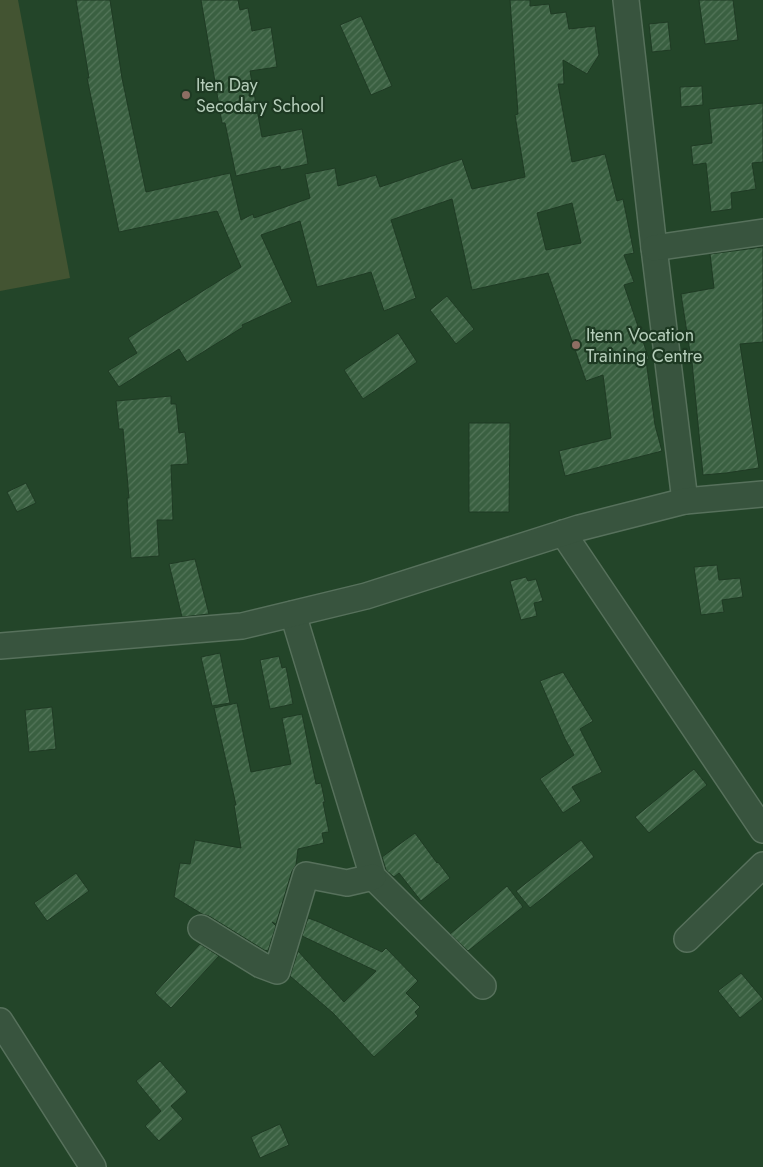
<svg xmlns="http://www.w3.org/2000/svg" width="763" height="1167" viewBox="0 0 763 1167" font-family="Jost,sans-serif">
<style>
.pitch{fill:#435432}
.building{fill:url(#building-hatch);stroke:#1f3b24;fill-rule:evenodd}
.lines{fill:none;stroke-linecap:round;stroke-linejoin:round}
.minor-casing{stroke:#57715c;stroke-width:28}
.minor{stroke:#38543e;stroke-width:25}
.education-dot{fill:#8d6e63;stroke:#1d3922;stroke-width:2}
.labels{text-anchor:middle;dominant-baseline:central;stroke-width:4.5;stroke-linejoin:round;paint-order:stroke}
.poi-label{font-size:18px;fill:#b6cebb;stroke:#1d3922;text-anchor:start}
</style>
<defs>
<pattern id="building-hatch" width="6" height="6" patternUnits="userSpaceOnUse" patternTransform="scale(1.25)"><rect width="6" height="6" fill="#3a6041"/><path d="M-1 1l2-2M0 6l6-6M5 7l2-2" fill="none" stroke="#54765a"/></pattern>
</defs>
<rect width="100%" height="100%" fill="#234529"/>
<path class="pitch" d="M 0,0 L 18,0 L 70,278 L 0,291 Z"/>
<g class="building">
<path d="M 76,0 L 110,0 L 122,78 L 146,192 L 230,173 L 241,220 L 253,214 L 254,218 L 310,198 L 305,174 L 335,168 L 338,186 L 376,175 L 380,187 L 462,159 L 472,189 L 525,177 L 515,115 L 518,114 L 510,0 L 530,0 L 530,6 L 549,4 L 551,14 L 566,12 L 569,29 L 595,26 L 599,55 L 587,74 L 563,60 L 564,84 L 558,84 L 572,162 L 605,154 L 617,201 L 623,199 L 634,253 L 624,255 L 634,282 L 624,285 L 649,359 L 646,360 L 655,425 L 662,451 L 565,476 L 559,451 L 611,438 L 603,375 L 586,381 L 548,273 L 472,290 L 452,199 L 391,220 L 416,298 L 384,311 L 371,272 L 317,287 L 300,221 L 261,235 L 292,302 L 242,325 L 243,327 L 187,362 L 179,349 L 119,387 L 108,371 L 137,353 L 128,338 L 241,267 L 217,211 L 119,232 L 87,78 L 89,78 ZM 572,203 L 581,243 L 546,250 L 537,213 Z"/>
<path d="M 201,0 L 238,0 L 240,10 L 248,8 L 252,31 L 271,27 L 277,67 L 250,71 L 262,137 L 302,129 L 308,164 L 281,170 L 280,166 L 236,176 L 225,123 L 222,123 Z"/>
<path d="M 699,0 L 733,0 L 738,40 L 705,44 Z"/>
<path d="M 361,16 L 392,86 L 371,95 L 340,25 Z"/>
<path d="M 668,22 L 671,50 L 652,52 L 649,24 Z"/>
<path d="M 702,86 L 703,105 L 681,107 L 680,87 Z"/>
<path d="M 763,103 L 763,162 L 752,163 L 756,189 L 731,193 L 732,209 L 711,212 L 706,163 L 693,165 L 691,146 L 712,143 L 709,109 Z"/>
<path d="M 763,247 L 763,342 L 740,344 L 759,468 L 726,473 L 703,475 L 691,352 L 690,352 L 681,294 L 714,288 L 710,254 Z"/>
<path d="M 447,296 L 474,329 L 456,344 L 430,310 Z"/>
<path d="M 398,333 L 417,362 L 363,399 L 344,370 Z"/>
<path d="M 171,396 L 171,404 L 176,404 L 179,433 L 185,432 L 188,464 L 171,465 L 173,520 L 157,520 L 159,556 L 131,558 L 127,498 L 129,498 L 123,429 L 119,429 L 116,401 Z"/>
<path d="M 469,423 L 510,423 L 509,512 L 469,512 Z"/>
<path d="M 26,483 L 36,503 L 17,512 L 7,492 Z"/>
<path d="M 195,559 L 209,614 L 182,617 L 169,564 Z"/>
<path d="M 717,565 L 719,580 L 740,578 L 743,597 L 722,600 L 724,612 L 701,615 L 694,567 Z"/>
<path d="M 526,577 L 528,581 L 536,579 L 543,601 L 534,603 L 537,616 L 521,620 L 510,581 Z"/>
<path d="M 220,653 L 230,703 L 212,706 L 201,657 Z"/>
<path d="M 279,656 L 282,668 L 286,667 L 293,704 L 270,709 L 260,660 Z"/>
<path d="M 563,672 L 593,721 L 580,729 L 602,772 L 572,787 L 581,801 L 563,813 L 540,779 L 574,755 L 565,739 L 540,681 Z"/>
<path d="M 237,703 L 251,772 L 291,764 L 282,718 L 302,714 L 316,784 L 321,783 L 325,802 L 323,802 L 329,832 L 322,833 L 324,843 L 298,849 L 296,865 L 292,871 L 276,924 L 272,922 L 276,926 L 268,951 L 264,950 L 209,916 L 202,914 L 174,897 L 180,863 L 190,864 L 195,840 L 241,848 L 234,805 L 236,805 L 214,708 Z"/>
<path d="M 52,707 L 56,749 L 29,752 L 25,710 Z"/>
<path d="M 694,769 L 707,785 L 649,833 L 635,817 Z"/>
<path d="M 415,833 L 437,863 L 438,862 L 450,878 L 421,901 L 399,873 L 394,877 L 386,870 L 382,857 Z"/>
<path d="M 581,840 L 594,857 L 530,908 L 516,891 Z"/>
<path d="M 76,873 L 89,891 L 47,921 L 34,903 Z"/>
<path d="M 507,886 L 523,907 L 468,951 L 450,934 Z"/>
<path d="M 308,918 L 319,922 L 382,952 L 386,948 L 418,981 L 406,993 L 420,1007 L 415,1012 L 418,1016 L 374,1057 L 333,1013 L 290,976 L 298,951 L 344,1002 L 376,971 L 302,936 Z"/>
<path d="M 200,944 L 219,956 L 171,1008 L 155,993 Z"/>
<path d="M 741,973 L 763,999 L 740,1018 L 718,991 Z"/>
<path d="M 160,1061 L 187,1092 L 171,1106 L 183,1119 L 159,1141 L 145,1126 L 161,1111 L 136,1081 Z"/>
<path d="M 280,1124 L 289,1145 L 260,1158 L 251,1137 Z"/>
</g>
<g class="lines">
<defs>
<g id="minor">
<path d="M 626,0 L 654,248 L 685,501"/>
<path d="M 654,248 L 763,232"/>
<path d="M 563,533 L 763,830"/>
<path d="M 293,614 L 373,877 L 483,986"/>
<path d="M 0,646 L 242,626 L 366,596 L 579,528 L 685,501 L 763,494"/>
<path d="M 201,928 L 261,965 L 277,971 L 306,875 L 347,883 L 373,877"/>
<path d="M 687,939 L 763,865"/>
<path d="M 0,1021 L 93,1167"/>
</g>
</defs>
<use href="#minor" class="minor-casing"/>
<use href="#minor" class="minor"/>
</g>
<g class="education-dot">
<circle cx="186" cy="95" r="5"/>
<circle cx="576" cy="345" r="5"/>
</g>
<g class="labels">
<g class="poi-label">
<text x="196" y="85">Iten Day<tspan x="196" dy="21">Secodary School</tspan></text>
<text x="586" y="335">Itenn Vocation<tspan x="586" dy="21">Training Centre</tspan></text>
</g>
</g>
</svg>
